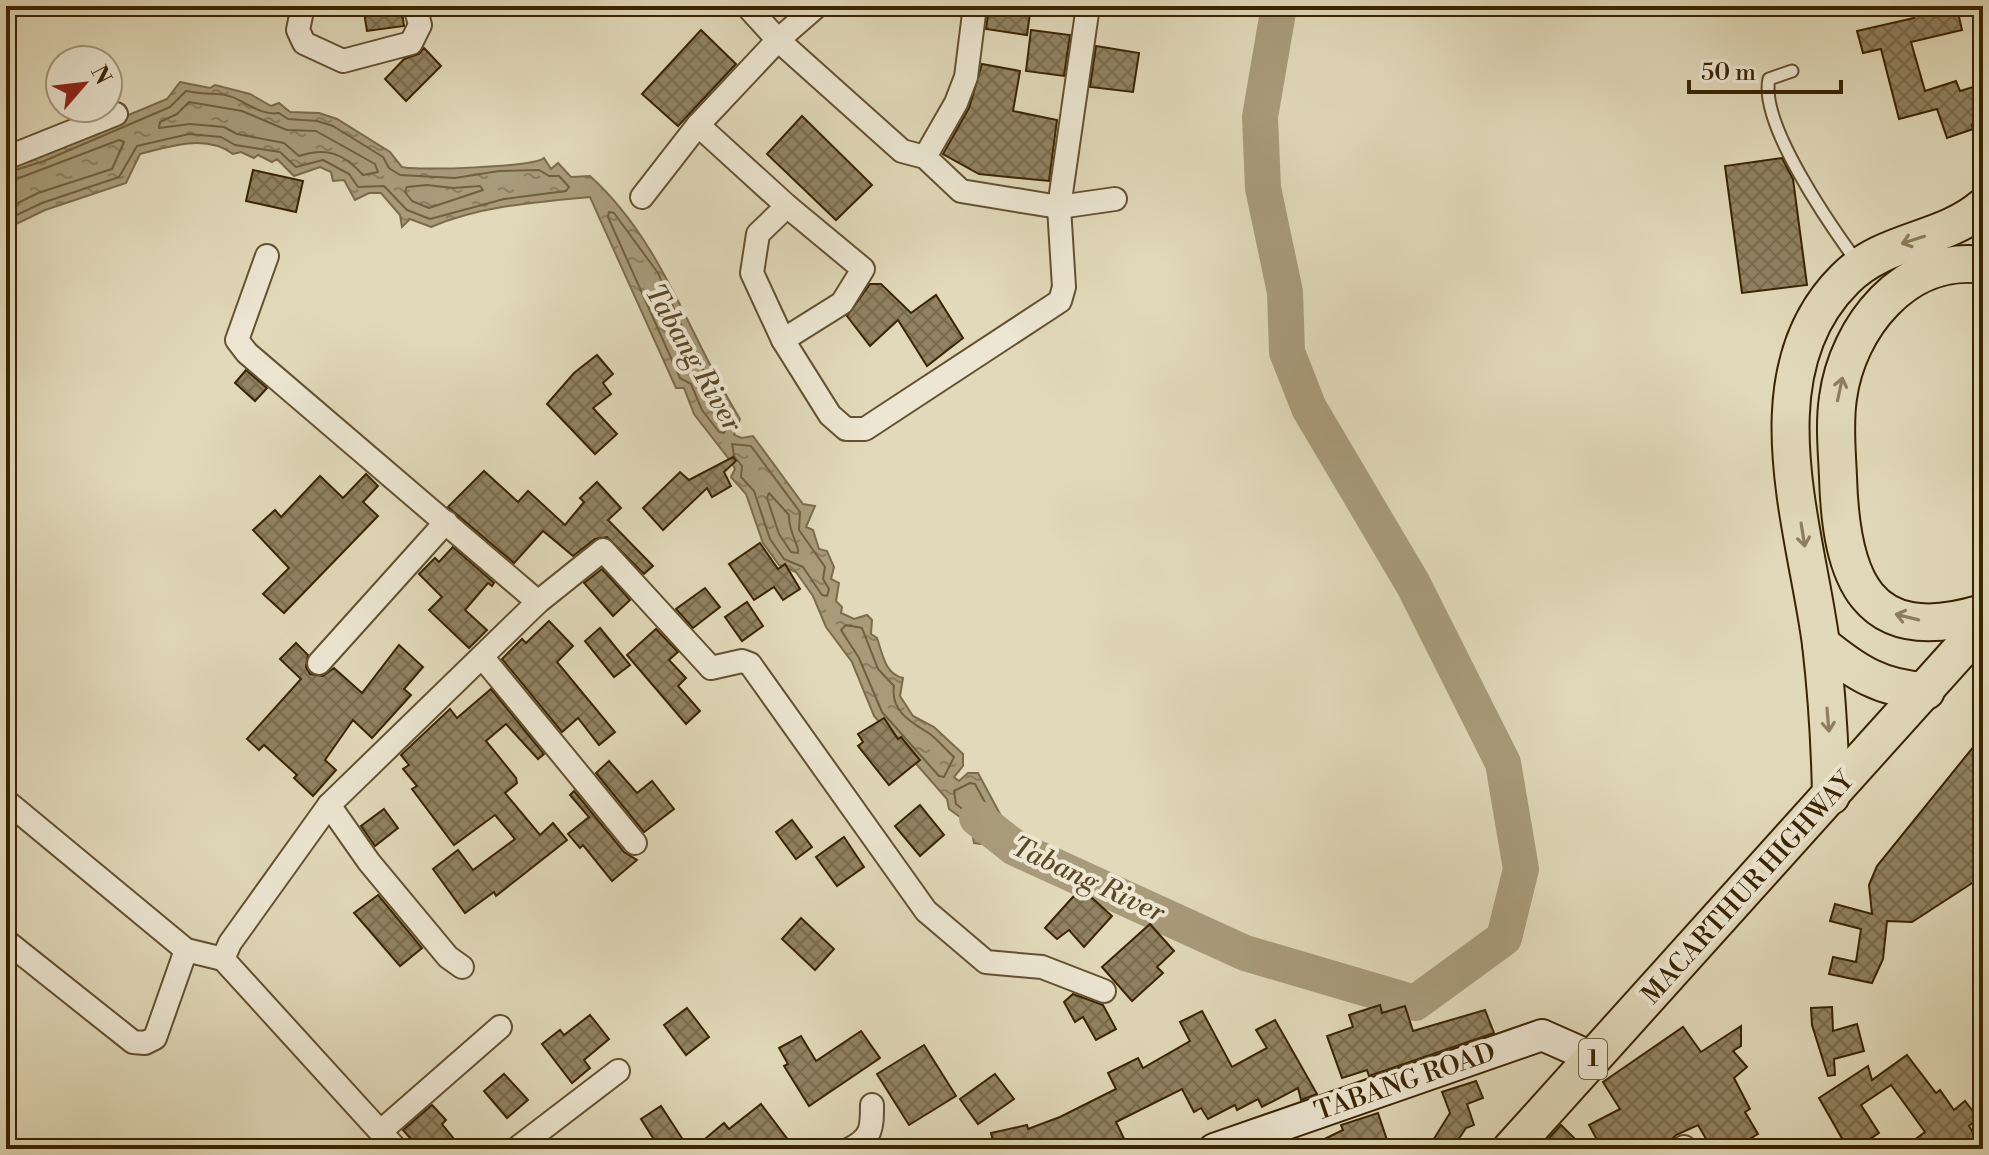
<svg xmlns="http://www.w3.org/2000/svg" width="1989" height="1155" viewBox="0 0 1989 1155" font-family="'Libre Bodoni',serif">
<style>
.water{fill:url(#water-ripples);stroke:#7c6b4a;stroke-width:2}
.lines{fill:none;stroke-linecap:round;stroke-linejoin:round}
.shore{stroke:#71603e;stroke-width:2}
.river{stroke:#a89b7a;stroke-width:36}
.building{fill:url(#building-cross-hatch);stroke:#3a2401;stroke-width:2}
.service-casing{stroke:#64512f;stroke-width:15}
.minor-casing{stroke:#64512f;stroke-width:26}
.secondary-casing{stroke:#3a2401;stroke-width:34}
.trunk-casing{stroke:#3a2401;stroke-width:40}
.service{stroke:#ece6d2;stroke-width:11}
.minor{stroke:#ece6d2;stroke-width:22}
.secondary{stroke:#ece6d2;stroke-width:30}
.trunk{stroke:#e1d9b9;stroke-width:36}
.oneway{stroke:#8e7e5d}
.labels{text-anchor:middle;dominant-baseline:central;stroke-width:8;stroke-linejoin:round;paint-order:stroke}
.shield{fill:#ece6d2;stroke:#6f5e40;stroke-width:2}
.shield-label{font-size:24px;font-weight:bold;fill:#3a2401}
.street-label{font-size:26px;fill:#3a2401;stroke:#ece6d2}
.water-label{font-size:28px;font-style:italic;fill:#5b4825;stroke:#ece6d2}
</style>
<defs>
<pattern id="water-ripples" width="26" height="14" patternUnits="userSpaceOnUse" patternTransform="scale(2)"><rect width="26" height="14" fill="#a89b7a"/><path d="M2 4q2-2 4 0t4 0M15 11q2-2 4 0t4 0" fill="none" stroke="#8a7e62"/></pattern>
<pattern id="building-cross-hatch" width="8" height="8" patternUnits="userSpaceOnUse" patternTransform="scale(2)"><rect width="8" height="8" fill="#918261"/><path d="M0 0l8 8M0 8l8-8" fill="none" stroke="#776a4e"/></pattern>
</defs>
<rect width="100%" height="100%" fill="#e1d9b9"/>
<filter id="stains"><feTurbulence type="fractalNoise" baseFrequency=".0025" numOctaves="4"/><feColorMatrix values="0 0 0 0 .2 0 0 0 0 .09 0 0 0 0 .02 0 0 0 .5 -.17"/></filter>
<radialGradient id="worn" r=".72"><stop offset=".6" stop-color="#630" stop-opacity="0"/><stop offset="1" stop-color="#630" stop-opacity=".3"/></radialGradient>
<path class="water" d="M 180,82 L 210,88 L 215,85 L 250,94 L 271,106 L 279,103 L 290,112 L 319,113 L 337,119 L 390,152 L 402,167 C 419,171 534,167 544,158 L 551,169 L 558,163 L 571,177 L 590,176 C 663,242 689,337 740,419 L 734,435 L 742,438 L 753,436 L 803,504 L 815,506 L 806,527 L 813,530 L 819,549 L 827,551 L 834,567 L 831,579 L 839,583 L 836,601 L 842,607 L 841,613 L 854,619 L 867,615 L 872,620 L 871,634 L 877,638 C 883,655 885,674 903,678 L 900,696 L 913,716 L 934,727 L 963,754 L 963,766 L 954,777 L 959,781 L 968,773 L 978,773 L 1007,827 L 1015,848 L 974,843 L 971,825 L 949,809 L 947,799 L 874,716 L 852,662 L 826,627 L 813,596 L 796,572 L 779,565 L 763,543 L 746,494 L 731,477 L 735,469 L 732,463 L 694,414 L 684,388 L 676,388 L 590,197 C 536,202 480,206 431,227 L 410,219 L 402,227 L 400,215 L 381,193 L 369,193 L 355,200 L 344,180 L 333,181 L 331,172 L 320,167 L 294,176 L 277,159 L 272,162 L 258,155 L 254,158 L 241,152 L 233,154 C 206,134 171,146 140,154 L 126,183 L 45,210 L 6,229 L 6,166 L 167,99 Z"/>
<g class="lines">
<g class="shore">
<path d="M 189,102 L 242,111 L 287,130 L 316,131 L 375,164 L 378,172 L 363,175 C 343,153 327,147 299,156 L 284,143 L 237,134 L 224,127 L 190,124 L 159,128 L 160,122 L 177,114 Z"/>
<path d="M 6,173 L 44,161 L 170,107 L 186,91 C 197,93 206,94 217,94 C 240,94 257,117 279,113 L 288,119 L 317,121 L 333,126 L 383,157 L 389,168 L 400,175 L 455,178 L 499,171 L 539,170 L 549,176 L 559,176 L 569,187 L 566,191 L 504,199 L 430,219 L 407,210 L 384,186 L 358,187 L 349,174 L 323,160 L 296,167 L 280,152 L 235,145 L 221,137 L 189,134 L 137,146 L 119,177 L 42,203 L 6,220"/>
<path d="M 6,183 L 119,140 L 124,142 L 112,169 L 38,193 L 6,209"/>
<path d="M 427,185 L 453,188 L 480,186 L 483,190 L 429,208 L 412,201 L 405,192 L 407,187 Z"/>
<path d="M 609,212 L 614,213 L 658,273 L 695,356 L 731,419 L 724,433 L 719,432 L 702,410 L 691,384 L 680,378 L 608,217 Z"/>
<path d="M 734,455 L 732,444 L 751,446 L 800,512 L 799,530 L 825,567 L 823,579 L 829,589 L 827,596 L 822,595 L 803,567 L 784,559 L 770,539 L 754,491 L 741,477 L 742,466 L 734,456"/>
<path d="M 769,493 L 789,515 C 788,532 800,546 798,553 L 791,552 L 779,534 L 767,498 Z"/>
<path d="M 846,625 L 862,628 L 878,669 L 894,686 C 890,711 911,722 930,734 C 939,741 946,750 954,757 L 944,777 L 939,776 L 882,712 L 859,658 L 841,630 Z"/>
<path d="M 970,783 L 975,784 L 1000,830 L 999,837 L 982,835 L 977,820 L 956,804 L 954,791 Z"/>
</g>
<path class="river" d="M 977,818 L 1015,848 L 1245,953 L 1415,1003 L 1504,938 L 1521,869 L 1503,763 L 1413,584 L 1309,408 L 1287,352 L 1285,292 L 1263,188 L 1260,117 L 1279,6"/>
</g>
<g class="building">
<path d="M 363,6 L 401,6 L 404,26 L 367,31 Z"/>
<path d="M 989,6 L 1031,6 L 1027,35 L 986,29 Z"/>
<path d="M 1911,6 L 1938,6 L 1939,12 L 1957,8 L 1962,30 L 1911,42 L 1925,91 L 1956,81 L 1960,91 L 1983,84 L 1983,121 L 1972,125 L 1973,129 L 1947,138 L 1937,109 L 1899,119 L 1881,49 L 1863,53 L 1857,31 L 1914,18 Z"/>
<path d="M 701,30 L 736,64 L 678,126 L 642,94 Z"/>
<path d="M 1031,30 L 1070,35 L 1064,76 L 1026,71 Z"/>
<path d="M 1096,46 L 1139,53 L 1133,92 L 1090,87 Z"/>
<path d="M 424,48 L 441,66 L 406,101 L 385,79 L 404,59 L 419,54 Z"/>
<path d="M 982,64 L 1020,71 L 1013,111 L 1057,120 L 1049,181 L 979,174 L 943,154 L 969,108 Z"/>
<path d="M 802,116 L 872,185 L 836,220 L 767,154 Z"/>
<path d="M 1782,158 L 1793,179 L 1807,285 L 1742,293 L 1725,166 Z"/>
<path d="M 253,170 L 303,181 L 296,212 L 246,201 Z"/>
<path d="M 870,284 L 881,284 L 911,313 L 936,295 L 963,338 L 927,366 L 898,320 L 870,346 L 847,316 Z"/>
<path d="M 597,355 L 613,374 L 603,383 L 611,394 L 593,408 L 617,434 L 595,454 L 547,404 L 574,373 Z"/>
<path d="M 246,370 L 267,388 L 255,401 L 235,383 Z"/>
<path d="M 733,457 L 736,461 L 724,472 L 731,486 L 712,497 L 707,488 L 663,530 L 643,508 L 680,472 L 689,480 Z"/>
<path d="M 484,471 L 518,502 L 528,491 L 565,525 L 584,502 L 580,498 L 597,482 L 621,508 L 608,520 L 653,566 L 644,574 L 607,537 L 595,539 L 573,556 L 543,531 L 514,563 L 448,507 Z"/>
<path d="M 366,474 L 378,486 L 363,502 L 378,516 L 284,613 L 263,594 L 289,568 L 253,530 L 275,510 L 281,517 L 320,476 L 343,498 Z"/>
<path d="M 760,543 L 778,569 L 785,564 L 800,589 L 783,600 L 774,587 L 754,600 L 729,564 Z"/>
<path d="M 453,547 L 494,583 L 492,586 L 488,583 L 465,610 L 487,630 L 469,648 L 429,610 L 442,597 L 419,574 L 435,558 L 439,562 Z"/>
<path d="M 602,569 L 630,600 L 613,616 L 584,583 Z"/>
<path d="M 705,588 L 720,607 L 693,628 L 676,609 Z"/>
<path d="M 747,602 L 763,626 L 742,641 L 725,617 Z"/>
<path d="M 549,621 L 573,646 L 557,662 L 615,732 L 599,745 L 578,718 L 562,732 L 502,659 L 522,639 L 526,643 Z"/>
<path d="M 600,628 L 630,665 L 614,677 L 585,641 Z"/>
<path d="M 656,629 L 678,652 L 669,660 L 686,678 L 678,686 L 700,711 L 686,724 L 627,655 Z"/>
<path d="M 296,643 L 308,655 L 306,667 L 310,674 L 323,676 L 334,668 L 362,693 L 399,645 L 423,667 L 404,689 L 411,695 L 372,738 L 353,720 L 325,760 L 336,770 L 313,796 L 294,778 L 297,775 L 264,745 L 259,750 L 247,739 L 301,679 L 280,659 Z"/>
<path d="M 491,689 L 544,754 L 538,759 L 506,724 L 486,741 L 516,778 L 517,783 L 505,793 L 540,835 L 553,823 L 567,840 L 496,896 L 494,892 L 465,913 L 433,869 L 458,850 L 473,870 L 515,839 L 495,815 L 454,845 L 412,789 L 417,786 L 403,769 L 409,765 L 401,755 L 450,709 L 457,718 Z"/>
<path d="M 884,718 L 898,739 L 901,737 L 920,760 L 889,785 L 858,746 L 863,742 L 858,734 Z"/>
<path d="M 1983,735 L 1983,876 L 1912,922 L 1887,921 L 1883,959 L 1872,983 L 1829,974 L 1833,957 L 1856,962 L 1861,929 L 1830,921 L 1835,904 L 1872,914 L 1869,885 L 1877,866 Z"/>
<path d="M 609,761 L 637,793 L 652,781 L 674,809 L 644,832 L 596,773 Z"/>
<path d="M 574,791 L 624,852 L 637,860 L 612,881 L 583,845 L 580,848 L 568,834 L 589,817 L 570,795 Z"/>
<path d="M 920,805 L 944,835 L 920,856 L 895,826 Z"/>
<path d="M 384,809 L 398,828 L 375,846 L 361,826 Z"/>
<path d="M 792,820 L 812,847 L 796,859 L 776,832 Z"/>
<path d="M 844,837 L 864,867 L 837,886 L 816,857 Z"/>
<path d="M 1081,888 L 1112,916 L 1084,947 L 1069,930 L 1057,939 L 1045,928 Z"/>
<path d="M 378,895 L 422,948 L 400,966 L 354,913 Z"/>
<path d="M 801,918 L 834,949 L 815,970 L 782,939 Z"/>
<path d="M 1150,924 L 1174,951 L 1157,967 L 1163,973 L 1132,1001 L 1102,967 Z"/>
<path d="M 1073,994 L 1103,1005 L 1116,1029 L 1096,1040 L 1083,1017 L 1075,1022 L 1064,1002 Z"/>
<path d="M 1380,1005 L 1382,1013 L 1405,1006 L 1413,1031 L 1485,1010 L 1494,1033 L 1369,1076 L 1367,1070 L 1342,1078 L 1327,1036 L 1353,1027 L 1349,1015 Z"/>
<path d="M 1832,1007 L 1833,1031 L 1857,1024 L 1864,1051 L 1834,1059 L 1835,1075 L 1828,1076 L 1812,1025 L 1811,1008 Z"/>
<path d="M 687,1008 L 709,1037 L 686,1055 L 664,1025 Z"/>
<path d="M 1202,1011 L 1232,1067 L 1267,1048 L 1256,1030 L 1275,1020 L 1317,1094 L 1301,1100 L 1298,1088 L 1262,1107 L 1258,1099 L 1237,1110 L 1235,1105 L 1208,1119 L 1201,1108 L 1194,1112 L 1182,1089 L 1116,1122 L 1129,1149 L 995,1149 L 991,1133 L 1027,1125 L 1028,1129 L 1060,1117 L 1116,1089 L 1108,1073 L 1138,1058 L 1143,1068 L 1190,1041 L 1180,1022 Z"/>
<path d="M 590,1015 L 609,1039 L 584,1060 L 590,1068 L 572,1083 L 542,1044 L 560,1030 L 564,1035 Z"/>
<path d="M 1741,1026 L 1741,1046 L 1733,1051 L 1747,1067 L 1734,1078 L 1750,1109 L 1745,1112 L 1758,1134 L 1743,1143 L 1747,1149 L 1712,1149 L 1698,1125 L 1676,1135 L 1663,1149 L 1602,1149 L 1589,1125 L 1620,1109 L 1603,1082 L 1683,1027 L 1701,1052 Z"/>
<path d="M 861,1031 L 880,1058 L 809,1106 L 784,1066 L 788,1064 L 779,1048 L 801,1036 L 816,1061 Z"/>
<path d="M 924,1045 L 956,1096 L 909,1125 L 877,1074 Z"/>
<path d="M 1907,1055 L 1936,1093 L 1940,1090 L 1954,1110 L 1965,1101 L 1978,1118 L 1969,1126 L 1983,1149 L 1902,1149 L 1925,1132 L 1891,1085 L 1861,1105 L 1879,1133 L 1855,1149 L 1848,1149 L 1819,1098 L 1868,1066 L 1872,1080 Z"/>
<path d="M 504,1074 L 528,1100 L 507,1118 L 484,1091 Z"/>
<path d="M 995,1074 L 1014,1099 L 978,1124 L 960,1099 Z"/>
<path d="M 1476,1081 L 1483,1098 L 1467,1104 L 1474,1125 L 1466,1128 L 1452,1149 L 1443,1149 L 1432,1142 L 1450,1113 L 1442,1092 Z"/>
<path d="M 761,1104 L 795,1149 L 693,1149 L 724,1123 L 729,1129 Z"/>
<path d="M 432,1105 L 446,1120 L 442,1124 L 462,1149 L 420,1149 L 403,1130 Z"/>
<path d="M 661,1106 L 689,1149 L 660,1149 L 641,1119 Z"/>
<path d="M 1378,1113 L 1390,1149 L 1304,1149 L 1343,1130 L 1341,1125 Z"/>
<path d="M 1561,1125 L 1576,1140 L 1566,1149 L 1539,1149 Z"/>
</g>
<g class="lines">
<defs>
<path id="service" d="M 1792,71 L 1769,79 C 1759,123 1830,225 1857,262"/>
<g id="minor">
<path d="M 303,6 L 298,30 L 304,43 L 343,61 L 411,43 L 420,25 L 415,6"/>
<path d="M 747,6 L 778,40 L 902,151 L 925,157 L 961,191 L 1059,207 L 1115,199"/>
<path d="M 698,125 L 778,40 L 817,6"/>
<path d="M 925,157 L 956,103 L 966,77 L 975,6"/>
<path d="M 6,158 L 116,114"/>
<path d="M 642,197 L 698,125 L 787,206 L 863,269 L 842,303 L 783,340"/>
<path d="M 787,206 L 758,234 L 752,273 L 783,340 L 830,415 L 846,429 L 865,429 L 1060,301 L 1064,287 L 1059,207 L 1088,6"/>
<path d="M 267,256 L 237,340 L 247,353 L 538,602"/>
<path d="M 483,658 L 635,843"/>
<path d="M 319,663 L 446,522"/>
<path d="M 6,801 L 186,950 L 223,959"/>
<path d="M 329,805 L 369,862 L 448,957 L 462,967"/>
<path d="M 6,941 L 133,1042 L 145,1043 L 155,1038 L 186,950"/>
<path d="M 381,1131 L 500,1027"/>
<path d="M 396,1149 L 223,959 L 230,943 L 329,805 L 538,602 L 603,550 L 711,668 L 742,661 L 750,664 L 926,911 L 986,962 L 1042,967 L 1104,991"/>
<path d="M 516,1149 L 618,1071"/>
<path d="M 850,1149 C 872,1138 872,1128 872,1105"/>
<path d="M 1681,1149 L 1684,1147"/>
</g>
<path id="secondary" d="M 1214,1149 L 1542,1035 L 1594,1058"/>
<g id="trunk">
<path d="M 1983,265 C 1905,254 1847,328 1838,398 C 1834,424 1837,452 1838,477 C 1841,577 1865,649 1983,613"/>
<path d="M 1821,644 C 1855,672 1881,689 1926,691"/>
<path d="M 1831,796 C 1830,745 1827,695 1821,644 C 1806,529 1749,374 1845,279 C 1884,239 1942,242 1983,207"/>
<path d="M 1511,1149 L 1983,625"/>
</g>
</defs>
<use href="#service" class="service-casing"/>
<use href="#minor" class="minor-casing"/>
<use href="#secondary" class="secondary-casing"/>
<use href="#trunk" class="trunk-casing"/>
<use href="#service" class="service"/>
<use href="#minor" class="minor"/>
<use href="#secondary" class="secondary"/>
<use href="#trunk" class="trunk"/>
</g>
<defs><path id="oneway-shaft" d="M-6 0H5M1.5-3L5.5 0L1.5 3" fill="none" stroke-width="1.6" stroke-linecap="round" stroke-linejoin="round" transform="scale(2)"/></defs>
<g class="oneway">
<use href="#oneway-shaft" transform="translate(1913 240) rotate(162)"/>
<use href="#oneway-shaft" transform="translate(1840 389) rotate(-78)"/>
<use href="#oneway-shaft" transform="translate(1803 535) rotate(81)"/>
<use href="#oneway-shaft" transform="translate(1907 617) rotate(-166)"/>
<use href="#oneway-shaft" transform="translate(1828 720) rotate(85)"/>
</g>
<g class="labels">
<rect class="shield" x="1579" y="1039" width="28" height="40" rx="6"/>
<g class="shield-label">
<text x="1593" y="1059">1</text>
</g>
<g class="street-label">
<text transform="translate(1748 888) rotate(-48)">MACARTHUR HIGHWAY</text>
<text transform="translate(1405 1082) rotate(-19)">TABANG ROAD</text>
</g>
<g class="water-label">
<text transform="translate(693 358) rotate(60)">Tabang River</text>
<text transform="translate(1088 880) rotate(25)">Tabang River</text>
</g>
</g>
<rect width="1989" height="1155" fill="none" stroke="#e1d9b9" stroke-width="32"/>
<rect x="8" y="8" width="1973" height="1139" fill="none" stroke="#3a2401" stroke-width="4"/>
<rect x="16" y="16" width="1957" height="1123" fill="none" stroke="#3a2401" stroke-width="2"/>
<g transform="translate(84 84) rotate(62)"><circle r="38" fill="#ece6d2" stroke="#a5987e" stroke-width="2"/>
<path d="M0-6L14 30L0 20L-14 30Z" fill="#8f2418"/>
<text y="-12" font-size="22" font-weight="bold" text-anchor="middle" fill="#3a2401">N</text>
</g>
<path d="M1689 80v12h152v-12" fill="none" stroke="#3a2401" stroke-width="4"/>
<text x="1701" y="80" font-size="24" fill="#3a2401" stroke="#ece6d2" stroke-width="6" paint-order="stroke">50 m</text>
<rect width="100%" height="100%" filter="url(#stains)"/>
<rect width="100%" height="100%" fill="url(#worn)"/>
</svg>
